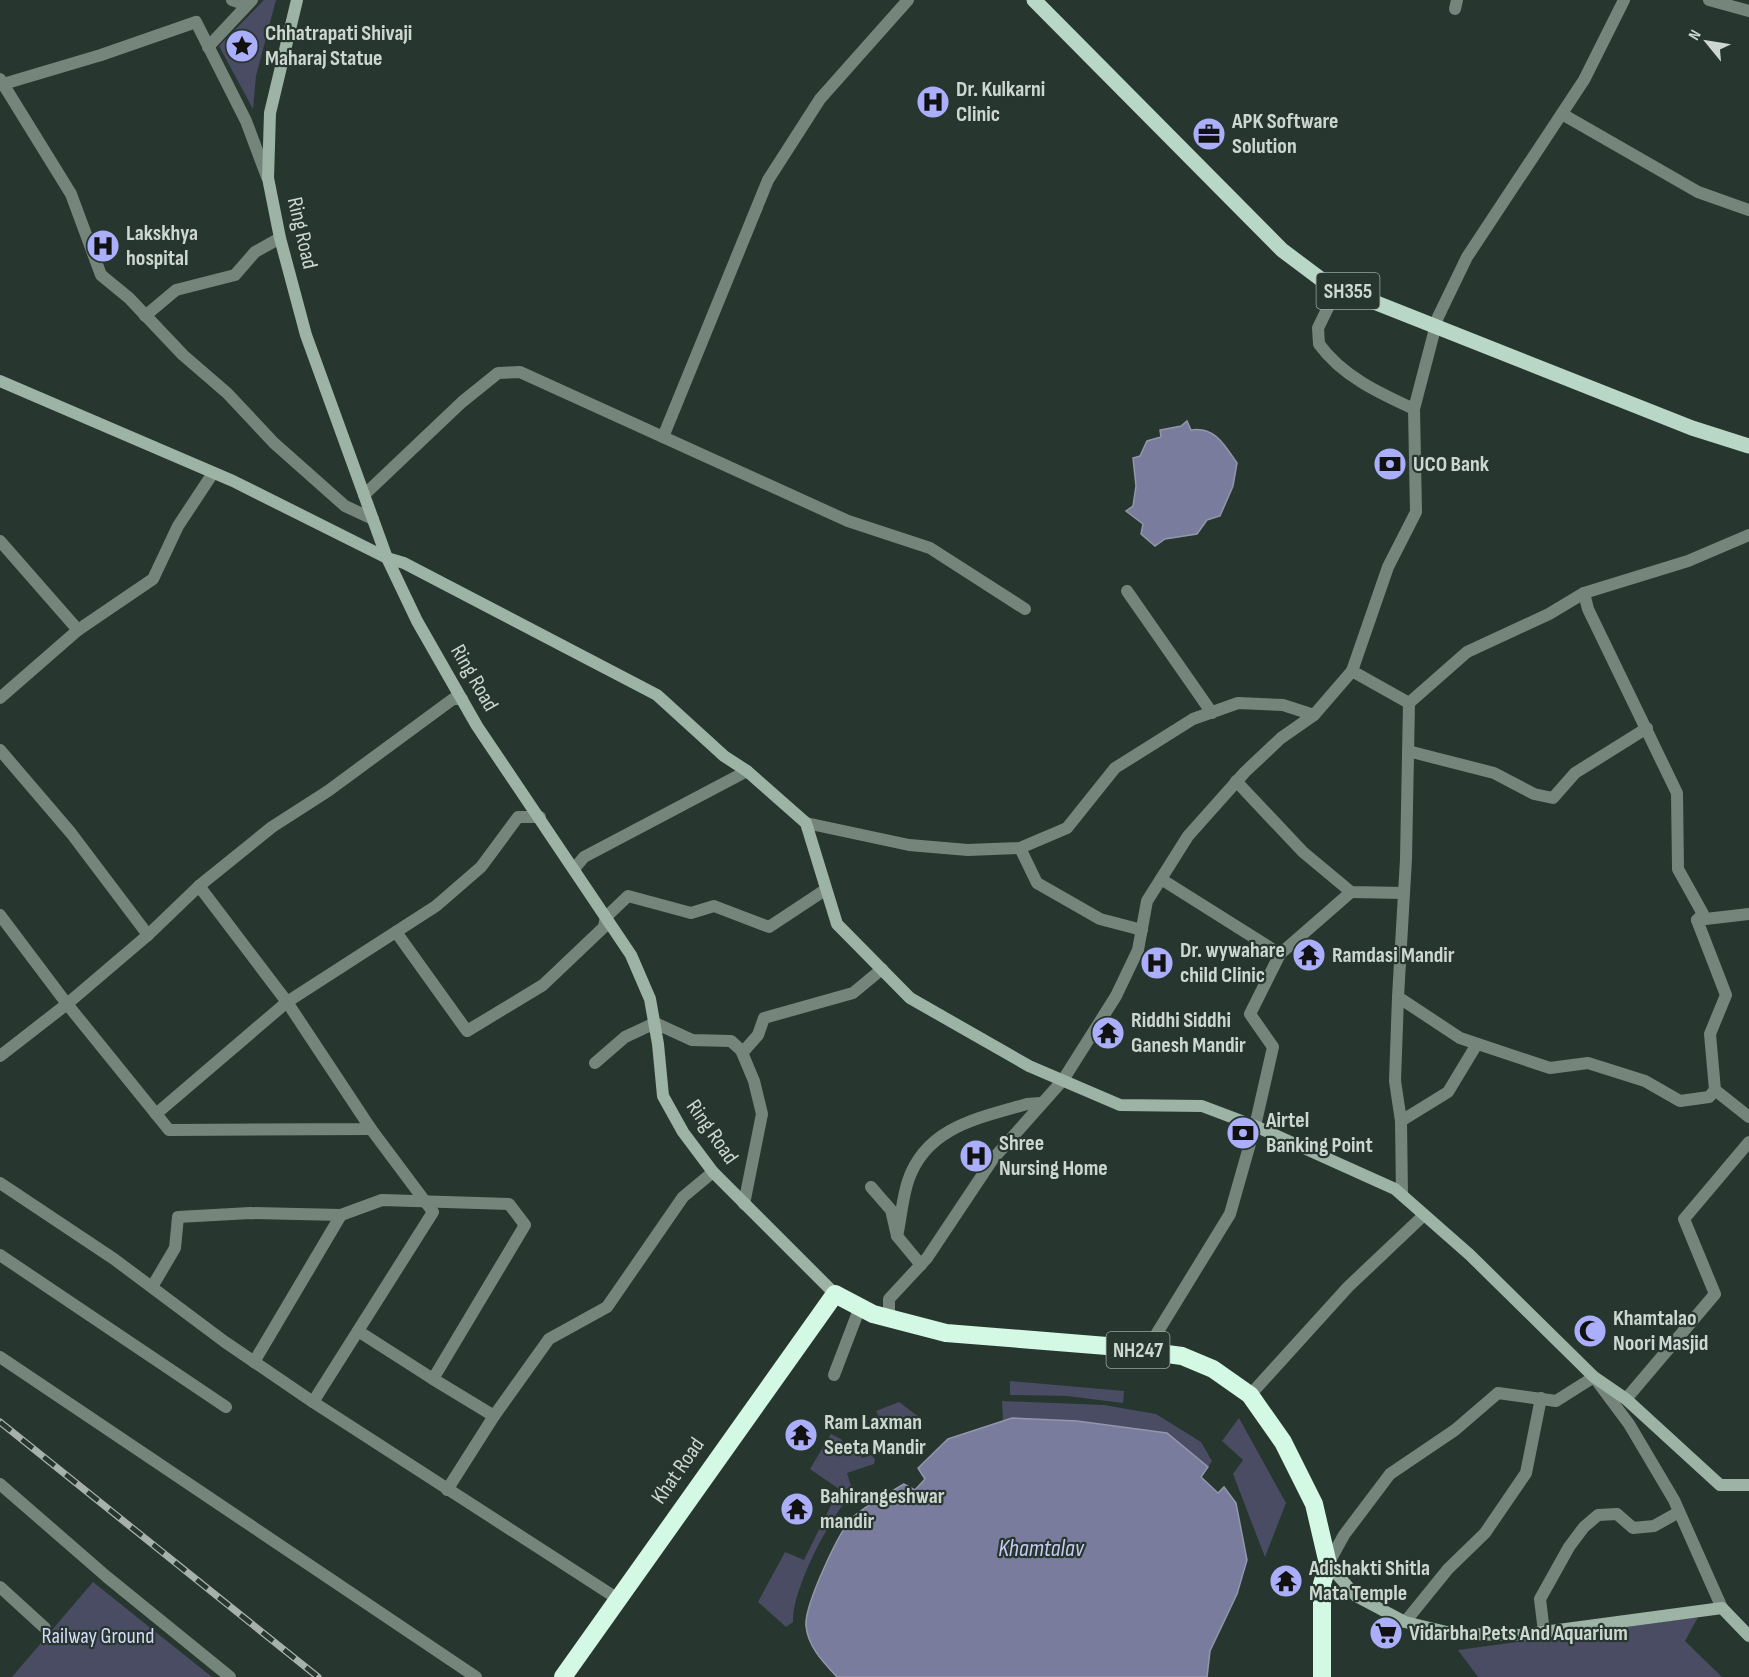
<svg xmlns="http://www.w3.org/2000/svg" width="1749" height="1677" viewBox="0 0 1749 1677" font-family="'Sofia Sans Condensed',sans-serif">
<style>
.green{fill:#4a4c63}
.water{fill:#797c9c;stroke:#9297ac;stroke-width:1.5}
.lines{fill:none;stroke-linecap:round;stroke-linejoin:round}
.street{stroke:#76857c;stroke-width:12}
.secondary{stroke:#9cb3a6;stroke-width:12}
.primary{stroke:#b9d7c6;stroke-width:15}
.highway{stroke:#d3f8e3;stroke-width:18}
.rail-casing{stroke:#a6b1ab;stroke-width:7}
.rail{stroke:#27362e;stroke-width:4.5;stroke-dasharray:14;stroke-linecap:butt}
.labels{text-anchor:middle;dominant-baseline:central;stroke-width:4.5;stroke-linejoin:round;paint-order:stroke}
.shield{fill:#27362e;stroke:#9ba7a0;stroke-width:1.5}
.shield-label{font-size:21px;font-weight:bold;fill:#cdd7d1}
.poi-label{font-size:22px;font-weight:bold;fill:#cdd7d1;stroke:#27362e;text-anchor:start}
.street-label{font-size:22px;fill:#cdd7d1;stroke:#27362e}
.park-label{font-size:22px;fill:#d5d8fa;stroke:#27362e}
.water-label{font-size:24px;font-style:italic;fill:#c7cbf8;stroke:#27362e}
</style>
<rect width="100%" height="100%" fill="#27362e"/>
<g class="green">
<path d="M 264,0 L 276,0 L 256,76 L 253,109 L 219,46 Z"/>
<path d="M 1010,1381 L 1124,1391 L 1123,1403 L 1067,1396 L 1012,1395 L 1010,1395 Z"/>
<path d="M 1002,1401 L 1104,1405 L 1156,1414 L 1201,1442 L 1212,1461 L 1208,1467 L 1167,1433 L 1077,1421 L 1012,1418 L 1003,1421 Z"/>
<path d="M 899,1402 L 919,1417 L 885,1430 L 876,1411 Z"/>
<path d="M 1239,1418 L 1286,1503 L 1265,1557 L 1233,1474 L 1243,1460 L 1222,1441 Z"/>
<path d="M 831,1434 L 841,1439 L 849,1454 L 858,1450 L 862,1458 L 871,1455 L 875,1459 L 874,1464 L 847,1473 L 851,1486 L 841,1493 L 846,1501 C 826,1525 792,1591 793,1622 L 786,1627 L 758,1602 L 785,1552 L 804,1560 L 839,1489 L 810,1469 Z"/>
<path d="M 93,1582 L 212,1677 L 12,1677 Z"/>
<path d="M 1698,1617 L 1685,1641 L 1722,1677 L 1478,1677 L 1458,1650 Z"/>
</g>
<g class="water">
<path d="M 1187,421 L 1191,430 C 1215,426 1225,446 1237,463 L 1233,486 L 1220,516 L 1207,520 L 1197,534 L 1165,539 L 1155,546 L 1141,534 L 1143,524 L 1126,511 L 1133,506 L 1136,486 L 1133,458 L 1140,456 L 1147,441 L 1161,437 L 1160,430 L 1181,426 Z"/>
<path d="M 1012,1418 L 1077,1421 L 1167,1433 L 1208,1467 L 1201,1477 L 1218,1493 L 1224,1487 L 1236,1503 L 1247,1560 L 1237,1594 L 1210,1651 L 1207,1677 L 837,1677 C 824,1663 808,1647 806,1626 C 804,1606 839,1531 853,1517 C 868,1504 887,1494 904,1484 L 915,1490 L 925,1479 L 918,1468 L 948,1439 Z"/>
</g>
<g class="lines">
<g class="street">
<path d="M 232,0 L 247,5"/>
<path d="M 1709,0 L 1749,11"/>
<path d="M 1455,9 L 1457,0"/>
<path d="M 208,47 L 252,0"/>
<path d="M 0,79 L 71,194 L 101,275 L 129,298 L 183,355 L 227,393 L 274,443 L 345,506 L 373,519"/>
<path d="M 0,85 L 101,55 L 196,22 L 246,121 L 267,177"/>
<path d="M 1562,114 L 1698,192 L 1749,210"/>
<path d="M 1338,287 L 1318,328 L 1319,344 C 1342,376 1379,393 1414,409"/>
<path d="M 145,316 L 176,290 L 235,275 L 255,252 L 280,238"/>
<path d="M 663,437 L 768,180 L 820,99 L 908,0"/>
<path d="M 364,495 L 462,402 L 498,373 L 520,372 L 848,521 L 930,548 L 1025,609"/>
<path d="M 0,541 L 78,630 L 153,579 L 178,526 L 213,473"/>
<path d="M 1127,591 L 1212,713"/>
<path d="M 1584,593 L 1588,609 L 1677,793 L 1678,869 L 1703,914 L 1697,920"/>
<path d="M 1352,671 L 1409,703 L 1467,652 L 1549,614 L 1584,593 L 1688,561 L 1749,535"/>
<path d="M 0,698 L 78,630"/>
<path d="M 1409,703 L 1406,859 L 1398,997 L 1460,1038 L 1550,1068 L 1588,1063 L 1645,1081 L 1680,1101 L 1709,1097 L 1715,1090"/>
<path d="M 0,750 L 71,833 L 148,935"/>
<path d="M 1408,751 L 1494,773 L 1534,794 L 1553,798 L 1575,773 L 1647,728"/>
<path d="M 1236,781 L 1303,852 L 1351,892 L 1404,893"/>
<path d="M 806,823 L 909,845 L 968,850 L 1020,848 L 1067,828 L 1115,768 L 1193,719 L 1238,703 L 1283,705 L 1314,715"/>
<path d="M 1020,848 L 1037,883 L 1100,919 L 1142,930"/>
<path d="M 574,869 L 584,857 L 747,771"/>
<path d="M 1161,879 L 1280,954 L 1351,892"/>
<path d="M 199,886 L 287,1002 L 371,1129 L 169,1130 L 67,1004 L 148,935 Z"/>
<path d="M 199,886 L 272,827 L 328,791 L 453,699 L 462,699"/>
<path d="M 1749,914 L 1697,920 L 1726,995 L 1710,1034 L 1715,1090 L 1749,1117"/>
<path d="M 0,915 L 67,1004 L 0,1056"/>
<path d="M 396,932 L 467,1031 L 543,985 L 604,927 L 606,917 L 628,896 L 691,913 L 714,906 L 769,927 L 825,890"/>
<path d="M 1398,997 L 1395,1081 L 1401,1121 L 1448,1092 L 1477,1044"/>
<path d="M 741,1050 L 754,1081 L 762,1114 L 744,1204"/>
<path d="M 595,1063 L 625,1037 L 655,1023 L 692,1040 L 731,1041 L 743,1052 L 758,1035 L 764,1018 L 853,993 L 882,969"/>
<path d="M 156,1114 L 287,1002 L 436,906 L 481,867 L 518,817 L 540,817"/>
<path d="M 1401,1121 L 1402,1195"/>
<path d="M 0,1183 L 114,1259 L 225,1342 L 313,1402 L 618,1599"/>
<path d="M 871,1187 L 891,1210 L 897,1236 C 901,1219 902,1199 908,1181 C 926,1127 979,1118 1027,1104 L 1041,1103"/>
<path d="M 897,1236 L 921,1265"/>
<path d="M 0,1255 L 226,1407"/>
<path d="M 152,1287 L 175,1248 L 178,1217 L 250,1213 L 341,1215 L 382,1200 L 509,1204 L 525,1225 L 433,1379 L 494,1416 L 447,1490"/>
<path d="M 889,1318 L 889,1299 L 927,1258 L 993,1159 L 1063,1080 L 1116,996 L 1138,950 L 1147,901 L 1188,836 L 1245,772 L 1281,738 L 1314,715 L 1352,671 L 1388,567 L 1416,512 L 1414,409 L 1438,317 L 1467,257 L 1584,80 L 1624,0"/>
<path d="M 358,1331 L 433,1379"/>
<path d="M 1146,1351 L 1230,1214 L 1255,1126 L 1273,1047 L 1250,1014 L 1280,954"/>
<path d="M 0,1357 L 476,1677"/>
<path d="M 254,1362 L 341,1215"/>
<path d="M 834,1375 L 860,1307"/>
<path d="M 1250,1395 L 1348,1287 L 1424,1215"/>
<path d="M 1626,1399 L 1715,1294 L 1684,1219 L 1749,1142"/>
<path d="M 313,1402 L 433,1212 L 371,1129"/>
<path d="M 494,1416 L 549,1339 L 607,1307 L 683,1197 L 713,1172"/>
<path d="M 0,1484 L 107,1577 L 230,1677"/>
<path d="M 1328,1564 L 1344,1535 L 1390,1474 L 1455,1430 L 1498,1393 L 1556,1401 L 1594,1377 L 1629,1424 L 1674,1500 L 1722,1608"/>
<path d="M 0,1587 L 45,1628"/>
<path d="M 1405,1622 L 1448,1569 L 1485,1533 L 1526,1473 L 1541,1398"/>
<path d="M 1544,1632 L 1540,1599 L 1569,1547 L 1584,1527 L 1598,1515 L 1617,1514 L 1633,1528 L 1654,1526 L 1679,1512"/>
</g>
<g class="secondary">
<path d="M 297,0 L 270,113 L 268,178 L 280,238 L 306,335 L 387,558 L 417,621 L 477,726 L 631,955 L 650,999 L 658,1044 L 663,1096 L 683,1132 L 713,1172 L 835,1294"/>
<path d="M 0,381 L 233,481 L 387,558 L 404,563 L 657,695 L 724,756 L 747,771 L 806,823 L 837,924 L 910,998 L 1029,1066 L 1120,1105 L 1202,1106 L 1255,1126 L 1395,1189 L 1470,1255 L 1594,1377 L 1626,1399 L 1720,1485 L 1749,1485"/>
<path d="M 1328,1564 L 1356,1596 L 1405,1622 L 1455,1634 L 1521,1635 L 1722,1608 L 1749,1636"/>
</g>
<path class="primary" d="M 1034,0 L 1282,250 L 1326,283 L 1692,428 L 1749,446"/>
<path class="highway" d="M 563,1677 L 835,1294 L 873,1314 L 946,1333 L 1107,1346 L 1182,1356 L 1213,1369 L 1250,1395 L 1283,1442 L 1314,1504 L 1328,1564 L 1322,1584 L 1322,1677"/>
<defs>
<path id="rail" d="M 0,1422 L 318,1677"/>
</defs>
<use href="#rail" class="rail-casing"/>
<use href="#rail" class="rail"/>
</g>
<defs>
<symbol id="sight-disc" viewBox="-11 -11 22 22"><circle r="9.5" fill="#abaffb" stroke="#27362e"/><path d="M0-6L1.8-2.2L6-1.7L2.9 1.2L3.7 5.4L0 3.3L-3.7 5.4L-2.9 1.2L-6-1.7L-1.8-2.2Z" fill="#111"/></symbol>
<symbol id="hospital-disc" viewBox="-11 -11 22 22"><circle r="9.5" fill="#abaffb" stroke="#27362e"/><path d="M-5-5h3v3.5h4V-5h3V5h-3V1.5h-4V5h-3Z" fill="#111"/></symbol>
<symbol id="office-disc" viewBox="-11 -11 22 22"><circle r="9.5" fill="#abaffb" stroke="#27362e"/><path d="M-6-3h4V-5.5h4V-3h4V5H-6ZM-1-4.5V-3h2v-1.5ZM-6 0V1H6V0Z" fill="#111"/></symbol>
<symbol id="bank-disc" viewBox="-11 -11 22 22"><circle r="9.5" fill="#abaffb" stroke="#27362e"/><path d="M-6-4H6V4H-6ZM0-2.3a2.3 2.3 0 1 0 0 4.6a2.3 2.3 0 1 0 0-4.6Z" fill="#111"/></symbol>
<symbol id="temple-disc" viewBox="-11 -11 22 22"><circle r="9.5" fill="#abaffb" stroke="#27362e"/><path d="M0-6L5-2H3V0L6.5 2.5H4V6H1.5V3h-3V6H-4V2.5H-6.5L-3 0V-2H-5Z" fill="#111"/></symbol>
<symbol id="mosque-disc" viewBox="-11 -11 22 22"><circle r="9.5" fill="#abaffb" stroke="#27362e"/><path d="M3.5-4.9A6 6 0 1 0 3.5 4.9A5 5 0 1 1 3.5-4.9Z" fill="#111"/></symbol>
<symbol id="supermarket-disc" viewBox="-11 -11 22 22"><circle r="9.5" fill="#abaffb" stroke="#27362e"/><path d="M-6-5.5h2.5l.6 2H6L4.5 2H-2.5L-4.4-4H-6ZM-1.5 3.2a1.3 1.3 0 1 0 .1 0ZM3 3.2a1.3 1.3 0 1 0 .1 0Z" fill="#111"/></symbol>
</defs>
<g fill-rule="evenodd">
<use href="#sight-disc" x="223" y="27" width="38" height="38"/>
<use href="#hospital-disc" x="914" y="83" width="38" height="38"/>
<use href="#office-disc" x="1190" y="115" width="38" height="38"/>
<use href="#hospital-disc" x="84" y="227" width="38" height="38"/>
<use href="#bank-disc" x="1371" y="445" width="38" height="38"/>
<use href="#temple-disc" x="1290" y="936" width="38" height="38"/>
<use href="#hospital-disc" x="1138" y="944" width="38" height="38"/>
<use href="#temple-disc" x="1089" y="1014" width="38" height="38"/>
<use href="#bank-disc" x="1224" y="1114" width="38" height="38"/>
<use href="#hospital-disc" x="957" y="1137" width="38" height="38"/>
<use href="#mosque-disc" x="1571" y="1312" width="38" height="38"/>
<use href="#temple-disc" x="782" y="1416" width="38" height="38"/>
<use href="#temple-disc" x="778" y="1490" width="38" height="38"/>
<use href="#temple-disc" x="1267" y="1562" width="38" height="38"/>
<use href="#supermarket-disc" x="1367" y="1614" width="38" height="38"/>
</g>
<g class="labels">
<g class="shield">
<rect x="1316.5" y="273" width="63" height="36" rx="4.5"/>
<rect x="1106.5" y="1332" width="63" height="36" rx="4.5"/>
</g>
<g class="shield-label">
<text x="1348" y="291">SH355</text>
<text x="1138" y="1350">NH247</text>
</g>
<g class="poi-label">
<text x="265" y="33">Chhatrapati Shivaji<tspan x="265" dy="25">Maharaj Statue</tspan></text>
<text x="956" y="89">Dr. Kulkarni<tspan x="956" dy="25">Clinic</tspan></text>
<text x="1232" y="121">APK Software<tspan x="1232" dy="25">Solution</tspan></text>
<text x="126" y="233">Lakskhya<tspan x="126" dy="25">hospital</tspan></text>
<text x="1413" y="464">UCO Bank</text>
<text x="1180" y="950">Dr. wywahare<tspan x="1180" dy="25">child Clinic</tspan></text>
<text x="1332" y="955">Ramdasi Mandir</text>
<text x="1131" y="1020">Riddhi Siddhi<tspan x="1131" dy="25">Ganesh Mandir</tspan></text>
<text x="1266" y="1120">Airtel<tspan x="1266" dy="25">Banking Point</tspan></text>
<text x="999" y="1143">Shree<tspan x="999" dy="25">Nursing Home</tspan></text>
<text x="1613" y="1318">Khamtalao<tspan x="1613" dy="25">Noori Masjid</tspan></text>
<text x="824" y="1422">Ram Laxman<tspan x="824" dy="25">Seeta Mandir</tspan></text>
<text x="820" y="1496">Bahirangeshwar<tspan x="820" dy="25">mandir</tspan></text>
<text x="1309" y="1568">Adishakti Shitla<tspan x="1309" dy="25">Mata Temple</tspan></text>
<text x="1409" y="1633">Vidarbha Pets And Aquarium</text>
</g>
<g class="street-label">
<text transform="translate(302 233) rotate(77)">Ring Road</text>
<text transform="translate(474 678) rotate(60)">Ring Road</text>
<text transform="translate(712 1132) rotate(55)">Ring Road</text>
<text transform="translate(678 1471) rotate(-55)">Khat Road</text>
</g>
<g class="park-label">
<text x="98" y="1636">Railway Ground</text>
</g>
<g class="water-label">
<text x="1041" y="1548">Khamtalav</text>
</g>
</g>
<g transform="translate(1707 42) rotate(300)" stroke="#27362e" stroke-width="4.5" paint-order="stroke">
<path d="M0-4.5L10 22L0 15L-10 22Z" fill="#cdd7d1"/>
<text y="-9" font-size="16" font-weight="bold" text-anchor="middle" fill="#cdd7d1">N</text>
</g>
</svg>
